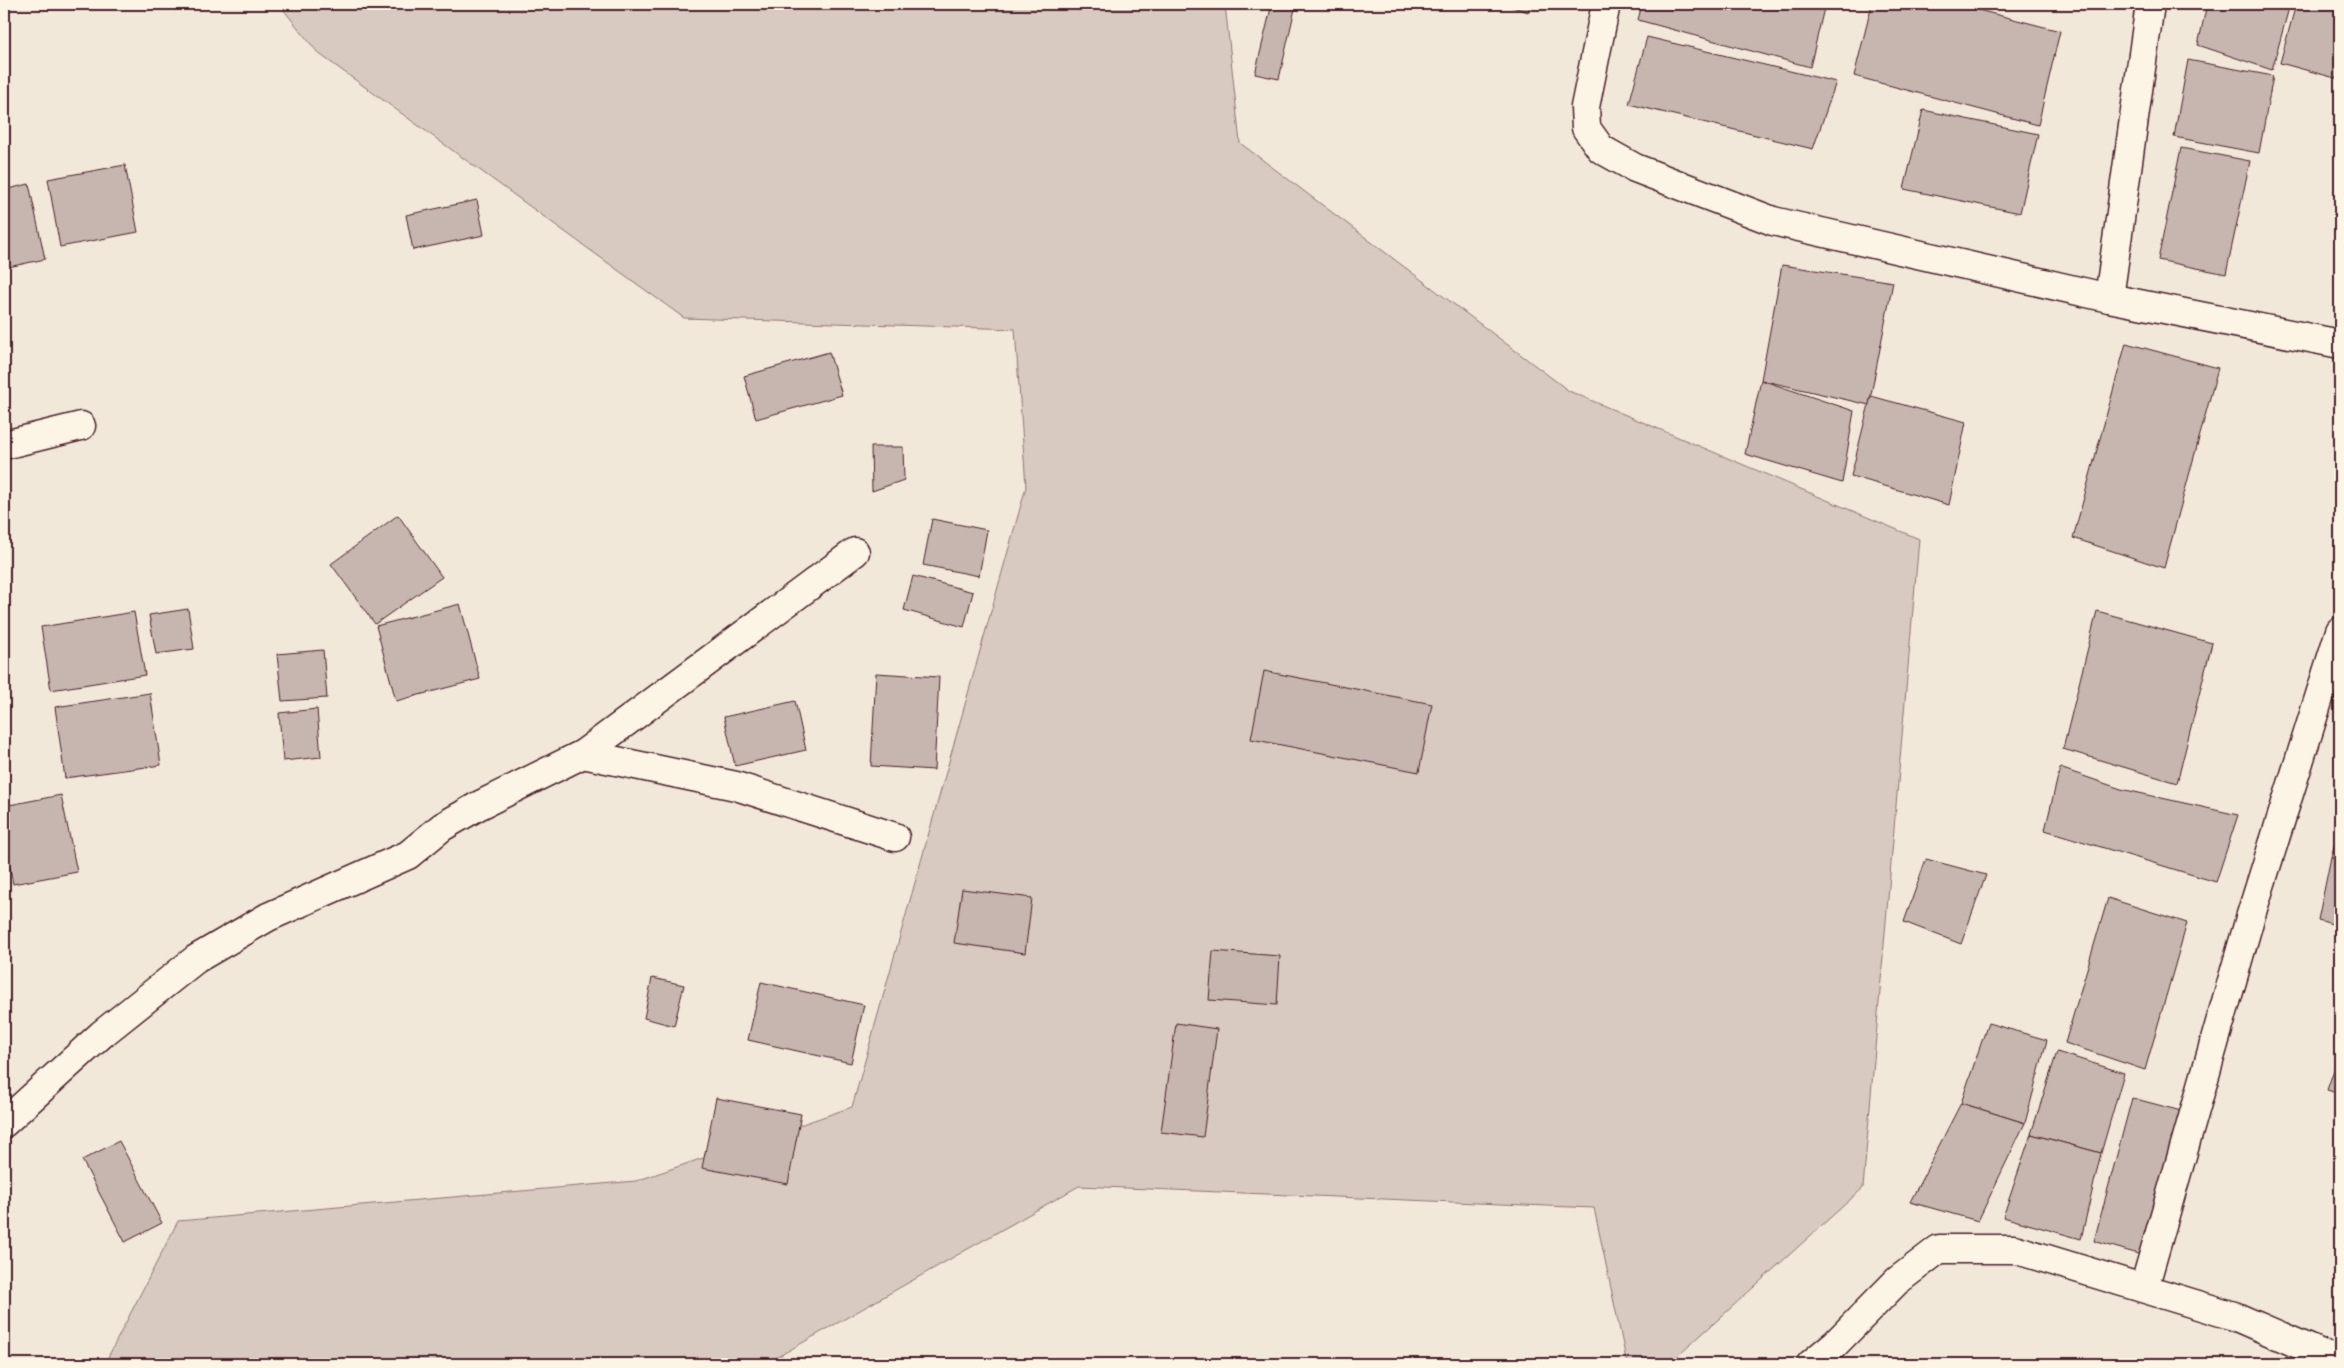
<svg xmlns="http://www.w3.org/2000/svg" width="2344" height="1368" viewBox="0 0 2344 1368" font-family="Mali,sans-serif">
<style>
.green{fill:#d8cac0;stroke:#917476}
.building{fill:#c7b6af;stroke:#4a1f2b}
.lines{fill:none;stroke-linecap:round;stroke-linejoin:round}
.minor-casing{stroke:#4a1f2b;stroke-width:31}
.tertiary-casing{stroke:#4a1f2b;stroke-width:31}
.minor{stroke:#fcf5e5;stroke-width:28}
.tertiary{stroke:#fcf5e5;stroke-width:28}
</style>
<rect width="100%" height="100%" fill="#f1e8da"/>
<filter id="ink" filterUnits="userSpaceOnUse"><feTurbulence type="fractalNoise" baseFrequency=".02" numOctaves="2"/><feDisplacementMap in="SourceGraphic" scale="10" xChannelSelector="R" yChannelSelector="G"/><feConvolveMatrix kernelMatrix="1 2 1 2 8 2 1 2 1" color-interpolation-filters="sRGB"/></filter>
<g filter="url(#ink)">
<path class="green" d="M 279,4 L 1225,4 L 1240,143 L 1569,391 L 1919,539 L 1863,1188 L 1669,1364 L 1627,1364 L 1594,1208 L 1079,1186 L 765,1364 L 116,1364 L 106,1361 L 178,1221 L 636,1181 L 852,1107 L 1026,487 L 1015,329 L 684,318 L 318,53 Z"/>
<g class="building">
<path d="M 1272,4 L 1296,4 L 1279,79 L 1255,74 Z"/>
<path d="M 1503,4 L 1531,4 L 1528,12 Z"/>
<path d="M 1642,4 L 1825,4 L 1810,67 L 1638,20 Z"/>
<path d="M 1872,4 L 1955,4 L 2060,31 L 2038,125 L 1854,76 Z"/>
<path d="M 2207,4 L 2290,4 L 2272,70 L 2198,45 Z"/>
<path d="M 2296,4 L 2340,4 L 2339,79 L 2280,63 Z"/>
<path d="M 1647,37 L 1836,82 L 1813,149 L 1629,104 Z"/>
<path d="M 2188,60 L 2273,76 L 2259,153 L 2174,137 Z"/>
<path d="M 1923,110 L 2038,134 L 2020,213 L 1904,189 Z"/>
<path d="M 2181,148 L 2250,161 L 2226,274 L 2158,260 Z"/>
<path d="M 125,165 L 138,232 L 60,247 L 48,179 Z"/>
<path d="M 29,184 L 45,259 L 4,268 L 4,190 Z"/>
<path d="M 477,200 L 484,235 L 413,250 L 406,215 Z"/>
<path d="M 1782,265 L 1893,282 L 1869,405 L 1761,380 Z"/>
<path d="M 2126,343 L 2218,368 L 2164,568 L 2073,538 Z"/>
<path d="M 829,352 L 842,395 L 756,419 L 744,376 Z"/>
<path d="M 1761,380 L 1854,411 L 1842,483 L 1745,454 Z"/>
<path d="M 1871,396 L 1966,422 L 1949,505 L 1851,476 Z"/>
<path d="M 871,447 L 903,447 L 904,480 L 872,491 Z"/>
<path d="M 398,515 L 442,577 L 375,624 L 331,564 Z"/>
<path d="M 932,519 L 987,530 L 979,576 L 923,565 Z"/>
<path d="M 913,576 L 973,592 L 964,627 L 904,610 Z"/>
<path d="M 460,604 L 480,679 L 396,701 L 376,626 Z"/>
<path d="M 188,609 L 194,649 L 156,654 L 149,615 Z"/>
<path d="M 2097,611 L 2212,643 L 2177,783 L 2063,749 Z"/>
<path d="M 134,612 L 145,675 L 51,690 L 41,627 Z"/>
<path d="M 323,650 L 327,698 L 282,701 L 277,654 Z"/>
<path d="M 1264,671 L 1432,704 L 1419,772 L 1251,739 Z"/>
<path d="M 876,673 L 939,677 L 934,770 L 871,766 Z"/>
<path d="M 150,693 L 161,765 L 65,778 L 55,707 Z"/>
<path d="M 795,701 L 806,750 L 735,766 L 724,717 Z"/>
<path d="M 317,709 L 321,757 L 283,761 L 279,713 Z"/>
<path d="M 2060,768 L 2121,789 L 2238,815 L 2216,882 L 2045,830 Z"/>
<path d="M 61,795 L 77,872 L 13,884 L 4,837 L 4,806 Z"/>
<path d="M 2340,824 L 2340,860 L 2331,857 Z"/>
<path d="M 2331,857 L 2340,860 L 2340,926 L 2318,920 Z"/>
<path d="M 1926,859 L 1986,875 L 1961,944 L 1904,922 Z"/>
<path d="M 962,889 L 1032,898 L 1025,953 L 954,943 Z"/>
<path d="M 2108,898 L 2187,923 L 2145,1070 L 2065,1043 Z"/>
<path d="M 1213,951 L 1280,956 L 1277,1005 L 1209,1000 Z"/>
<path d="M 652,978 L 684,985 L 674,1026 L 644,1018 Z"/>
<path d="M 761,982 L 864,1005 L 851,1063 L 748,1040 Z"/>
<path d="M 1176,1023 L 1217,1029 L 1203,1137 L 1161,1132 Z"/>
<path d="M 1988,1023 L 2047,1040 L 2025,1123 L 1961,1103 Z"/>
<path d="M 2057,1052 L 2124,1073 L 2101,1153 L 2031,1134 Z"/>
<path d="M 2340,1052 L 2340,1094 L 2327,1090 Z"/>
<path d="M 716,1098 L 801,1114 L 788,1184 L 702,1168 Z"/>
<path d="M 2132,1098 L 2185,1112 L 2145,1256 L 2094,1241 Z"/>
<path d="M 1961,1103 L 2025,1123 L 1978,1221 L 1910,1202 Z"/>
<path d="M 2031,1134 L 2101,1153 L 2081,1239 L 2003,1217 Z"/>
<path d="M 119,1141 L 162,1223 L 125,1242 L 82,1160 Z"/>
</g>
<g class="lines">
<defs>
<g id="minor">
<path d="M 1606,4 L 1585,107 L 1586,128 L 1601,149 L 1635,168 L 1773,221 L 2109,298 L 2340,344"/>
<path d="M 2109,298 L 2150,4"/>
<path d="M 4,445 L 81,426"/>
<path d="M 583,754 L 736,786 L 895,837"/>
<path d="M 4,1123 L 102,1034 L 196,959 L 268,917 L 408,855 L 442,827 L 478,806 L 583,754 L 855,552"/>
<path d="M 2144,1288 L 2250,918 L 2340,631"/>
</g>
<path id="tertiary" d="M 1811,1364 L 1835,1344 L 1897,1281 L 1939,1249 L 2014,1249 L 2234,1316 L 2340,1362"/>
</defs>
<use href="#minor" class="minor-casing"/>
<use href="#tertiary" class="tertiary-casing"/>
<use href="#minor" class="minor"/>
<use href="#tertiary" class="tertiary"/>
</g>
</g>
<rect width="2344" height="1368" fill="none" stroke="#fcf5e5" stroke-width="20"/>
<rect x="10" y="10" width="2324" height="1348" fill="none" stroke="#4a1f2b" stroke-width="2" filter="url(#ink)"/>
</svg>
